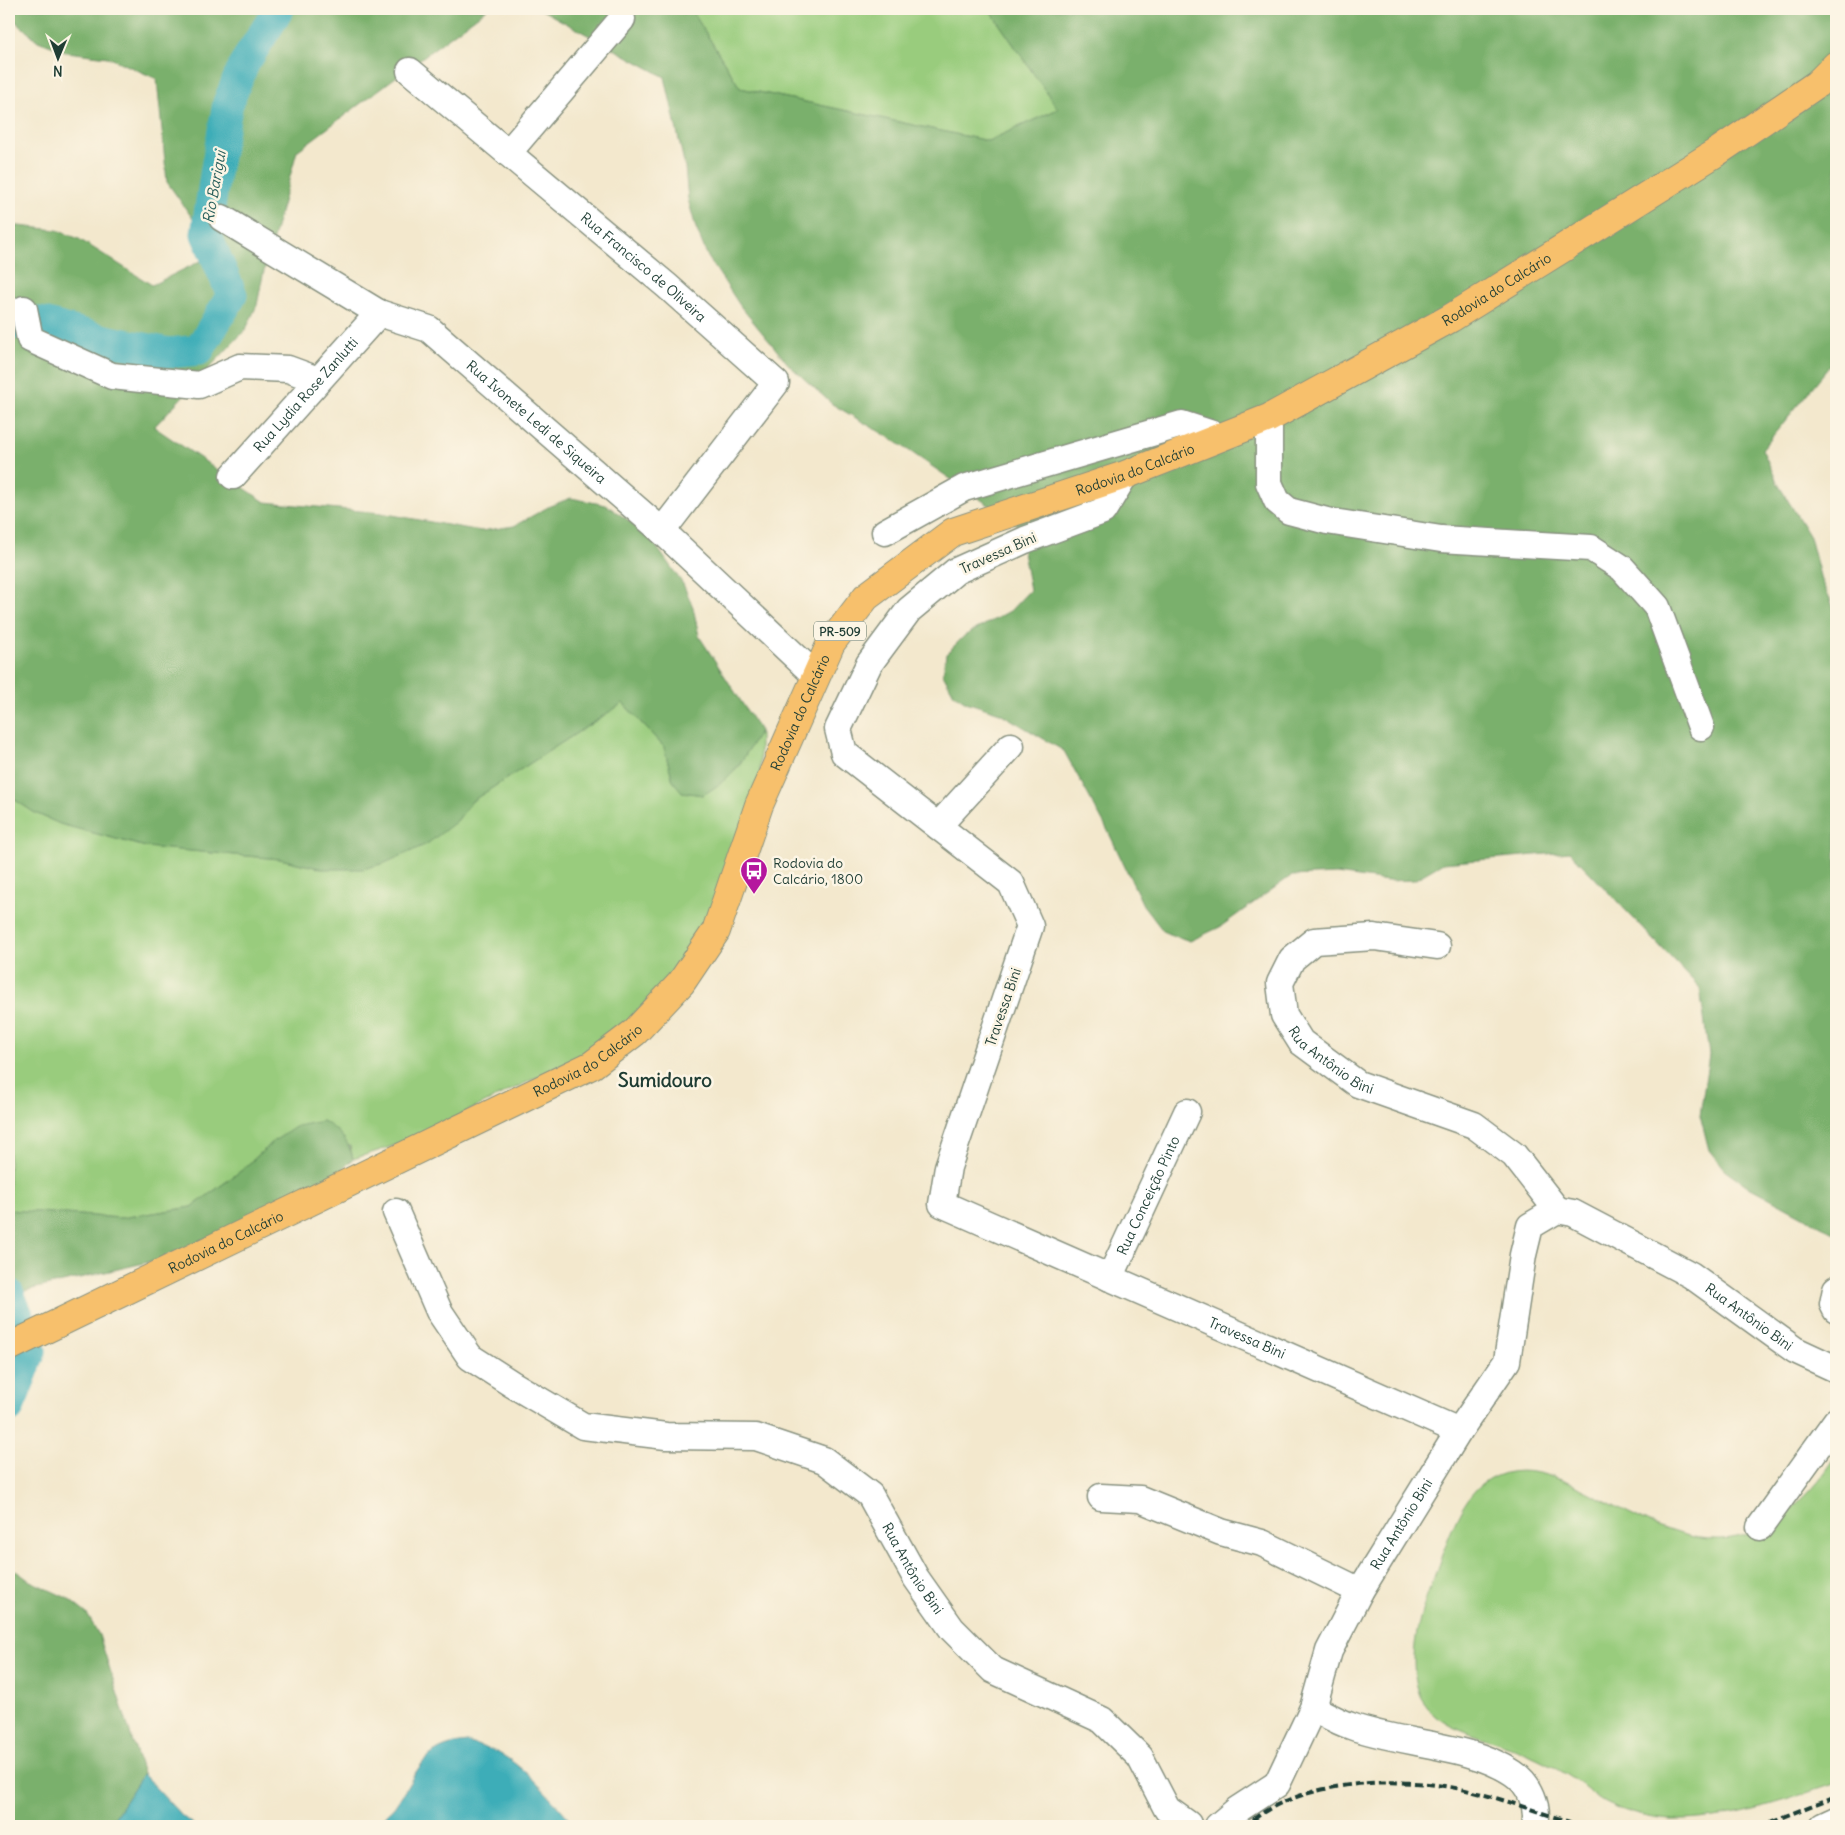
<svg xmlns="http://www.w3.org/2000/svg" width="1845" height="1835" viewBox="0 0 1845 1835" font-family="Delius,sans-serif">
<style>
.green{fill:#99cc7d;stroke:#5c8458}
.forest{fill:#7ab06c;stroke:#4c7650}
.water{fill:#3dadb8;stroke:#2e7576}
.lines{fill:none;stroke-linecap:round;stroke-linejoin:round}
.river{stroke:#3dadb8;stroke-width:31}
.minor-casing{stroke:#899280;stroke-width:29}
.major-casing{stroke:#899280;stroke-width:30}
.minor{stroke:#fff;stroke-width:26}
.major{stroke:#f7c06c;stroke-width:28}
.rail{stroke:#1f3d34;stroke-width:4;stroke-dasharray:8 4;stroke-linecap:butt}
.labels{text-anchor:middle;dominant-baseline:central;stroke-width:5;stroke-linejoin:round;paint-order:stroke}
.shield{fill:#fcf5e5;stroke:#617469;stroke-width:1}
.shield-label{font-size:12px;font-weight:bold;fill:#1f3d34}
.street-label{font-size:14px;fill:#1f3d34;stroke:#fcf5e5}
.poi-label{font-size:14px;fill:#1f3d34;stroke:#fcf5e5;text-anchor:start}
.water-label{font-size:15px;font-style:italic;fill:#285f5c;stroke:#fcf5e5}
.district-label{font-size:19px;font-weight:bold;fill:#1f3d34;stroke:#fcf5e5}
</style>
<rect width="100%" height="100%" fill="#fcf5e5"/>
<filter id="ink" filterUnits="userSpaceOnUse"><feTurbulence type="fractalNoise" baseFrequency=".02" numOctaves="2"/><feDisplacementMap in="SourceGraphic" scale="10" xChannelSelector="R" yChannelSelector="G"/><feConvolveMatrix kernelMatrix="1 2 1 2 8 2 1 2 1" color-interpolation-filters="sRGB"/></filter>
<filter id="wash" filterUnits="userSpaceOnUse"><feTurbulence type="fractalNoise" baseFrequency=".0096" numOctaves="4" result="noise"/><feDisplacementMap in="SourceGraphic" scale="20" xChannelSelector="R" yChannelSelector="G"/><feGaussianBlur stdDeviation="1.12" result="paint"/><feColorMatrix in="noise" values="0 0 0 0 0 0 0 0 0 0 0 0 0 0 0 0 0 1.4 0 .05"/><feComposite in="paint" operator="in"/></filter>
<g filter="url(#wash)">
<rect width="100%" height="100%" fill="#f3e8cd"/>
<g class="green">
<path d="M 691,9 L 989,9 L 1058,109 L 988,141 L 740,88 Z"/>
<path d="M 623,703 L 664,747 L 673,781 L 683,792 L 703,795 L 738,767 L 760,731 L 760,787 L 702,942 L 609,1042 L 405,1142 L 353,1159 L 350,1146 L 274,1141 L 242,1170 L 192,1207 L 121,1218 L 9,1210 L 9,796 L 35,813 L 60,824 L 146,847 L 280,859 L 323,869 L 457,821 L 472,801 Z"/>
<path d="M 1836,1457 L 1836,1783 C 1782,1801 1730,1821 1672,1820 C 1652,1819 1627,1813 1609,1804 C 1597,1799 1588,1789 1578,1782 C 1562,1771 1543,1760 1525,1753 C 1497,1740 1465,1736 1439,1718 C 1433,1714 1421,1701 1419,1693 C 1407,1657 1419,1616 1432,1582 C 1443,1554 1457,1504 1481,1485 C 1562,1422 1669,1599 1781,1517 C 1803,1501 1822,1480 1836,1457 Z"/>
</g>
<g class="forest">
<path d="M 9,9 L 487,9 L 297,151 L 263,275 L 257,305 L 246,329 L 154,427 L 265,502 L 381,513 L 481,531 L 514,526 L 550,506 L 571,498 L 606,505 L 634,524 L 656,546 L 683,584 L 693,607 L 699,636 L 760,731 C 741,762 735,776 703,795 L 682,792 L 673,781 L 664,747 L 623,703 L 472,801 L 457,821 L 427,844 L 385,863 L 363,869 L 323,869 L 280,859 L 146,847 L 60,824 L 35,813 L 9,796 L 9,225 L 57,230 L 79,239 L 152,285 L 217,253 L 167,182 L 157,79 L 108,57 L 67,52 L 38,41 L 9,16 Z"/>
<path d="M 540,9 L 691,9 L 740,88 L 988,141 L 1058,109 L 989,9 L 1836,9 L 1836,358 L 1762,449 L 1778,484 L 1810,537 L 1821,580 L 1836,613 L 1836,1234 L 1749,1187 L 1724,1169 L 1709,1150 L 1700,1115 L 1709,1055 L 1700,988 L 1570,852 L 1443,863 L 1414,880 L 1388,881 L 1336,874 L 1291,876 L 1220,927 L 1190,941 L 1164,932 L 1143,905 L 1108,831 L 1064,751 L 1000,713 L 966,702 L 954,694 L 943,674 L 946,654 L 964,636 L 1010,611 L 1030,590 L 1018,525 L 892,439 L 832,404 L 789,365 L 741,307 L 708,257 L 696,228 L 688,199 L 685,167 L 665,77 Z"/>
<path d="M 323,1121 C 339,1130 349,1141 353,1159 L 325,1187 L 157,1260 L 11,1294 L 13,1414 L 9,1421 L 9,1210 L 121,1218 L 192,1207 L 242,1170 L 274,1141 L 297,1126 Z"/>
<path d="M 9,1566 L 30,1581 L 67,1598 L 87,1614 L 99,1635 L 143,1774 L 109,1826 L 9,1826 Z"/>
</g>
<g class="water">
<path d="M 467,1742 C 476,1745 487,1748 496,1752 C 521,1762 558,1805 575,1826 L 371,1826 C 379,1820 389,1814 395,1806 C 419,1772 420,1747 467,1742 Z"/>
<path d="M 143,1774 L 182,1816 L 195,1826 L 109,1826 Z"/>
</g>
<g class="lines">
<g class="river">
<path d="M 9,324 L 40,322 L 105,340 L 169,353 L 199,350 L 232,295 L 206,234 L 216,168 L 228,103 L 244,64 L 279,9"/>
<path d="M 9,1294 L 18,1315"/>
<path d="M 9,1408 L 31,1351"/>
</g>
</g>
</g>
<g filter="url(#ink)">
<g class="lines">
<defs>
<g id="minor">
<path id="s1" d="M 410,71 L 667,286 L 776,383 L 662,531"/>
<path d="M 508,153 L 622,19"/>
<path id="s2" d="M 222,218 L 379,313 L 429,329 L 662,531 L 816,676"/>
<path d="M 24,309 L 30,339 L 112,376 L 199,385 L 240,367 L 288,369 L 318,380"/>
<path d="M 1269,418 L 1269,483 L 1277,501 L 1289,511 L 1327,521 L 1441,539 L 1591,548 L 1622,568 L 1657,607 L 1701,727"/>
<path id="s3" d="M 1125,475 L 1103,511 L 1025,540 L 956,571 L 909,610 L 869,664 L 838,729 L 844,753 L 1011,883 L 1030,926 L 948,1167 L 942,1204 L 1459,1431"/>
<path id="s4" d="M 233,476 L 379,313"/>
<path d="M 885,532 L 964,488 L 1182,424 L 1222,437"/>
<path d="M 938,826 L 1011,746"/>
<path id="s5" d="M 1437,946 L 1374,937 L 1314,941 L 1292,959 L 1280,983 L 1284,1015 L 1301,1042 L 1358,1084 L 1474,1125 L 1514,1155 L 1557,1210"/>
<path id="s6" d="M 396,1212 L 439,1311 L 470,1357 L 512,1384 L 583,1426 L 666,1436 L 756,1437 L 824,1460 L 870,1495 L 916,1578 L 952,1629 L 993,1670 L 1102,1720 L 1140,1757 L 1167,1809 L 1188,1824"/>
<path id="s7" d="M 1110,1278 L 1187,1112"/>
<path d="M 1836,1289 L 1833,1304 L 1836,1310"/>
<path d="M 1101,1497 L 1140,1499 L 1221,1532 L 1262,1543 L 1360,1591"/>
<path d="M 1760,1527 L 1836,1421"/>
<path d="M 1313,1708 C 1325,1714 1338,1722 1351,1726 C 1400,1744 1470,1744 1513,1773 C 1530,1784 1539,1807 1535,1826"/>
<path id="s8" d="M 1218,1826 L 1237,1810 L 1277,1784 L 1313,1708 L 1329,1651 L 1360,1591 L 1459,1431 L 1507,1361 L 1523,1255 L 1530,1226 L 1557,1210 L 1573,1213 L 1691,1275 L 1795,1350 L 1836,1369"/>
<path d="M 1823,1826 L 1836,1820"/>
</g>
<g id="major">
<path id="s9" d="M 9,1347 L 592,1065 L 635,1032 L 681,983 L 716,931 L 759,805 L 831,643 L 866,597 L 953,532 L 1125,475 L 1269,418 L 1451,318 L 1717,152 L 1817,84 L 1836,65"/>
</g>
</defs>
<use href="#minor" class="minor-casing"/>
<use href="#major" class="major-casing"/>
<use href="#minor" class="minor"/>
<use href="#major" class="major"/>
<g class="rail">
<path d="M 1243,1826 C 1252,1821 1260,1814 1269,1809 C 1318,1782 1389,1778 1444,1786 C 1491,1793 1538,1813 1583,1826"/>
<path d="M 1760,1826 L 1836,1796"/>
</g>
</g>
</g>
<defs>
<symbol id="bus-pin" viewBox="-11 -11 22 30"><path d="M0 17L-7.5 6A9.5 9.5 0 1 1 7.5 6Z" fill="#b5179e" stroke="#fcf5e5"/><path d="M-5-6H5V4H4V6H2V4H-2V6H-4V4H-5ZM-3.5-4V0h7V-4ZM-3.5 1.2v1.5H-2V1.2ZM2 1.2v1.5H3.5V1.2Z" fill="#fff"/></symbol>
</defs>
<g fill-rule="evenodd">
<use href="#bus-pin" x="738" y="855" width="32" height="43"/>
</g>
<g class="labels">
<rect class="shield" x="814" y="621.5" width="52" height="19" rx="4"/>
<g class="shield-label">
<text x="840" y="631">PR-509</text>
</g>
<g class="street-label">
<text stroke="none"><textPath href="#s1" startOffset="305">Rua Francisco de Oliveira</textPath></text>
<text stroke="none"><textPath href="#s9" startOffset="1906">Rodovia do Calcário</textPath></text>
<text stroke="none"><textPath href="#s4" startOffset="109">Rua Lydia Rose Zanlutti</textPath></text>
<text stroke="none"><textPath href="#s2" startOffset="378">Rua Ivonete Ledi de Siqueira</textPath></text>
<text stroke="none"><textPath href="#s9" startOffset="1501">Rodovia do Calcário</textPath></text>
<text transform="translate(998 553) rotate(-24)">Travessa Bini</text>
<text stroke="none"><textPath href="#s9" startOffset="1066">Rodovia do Calcário</textPath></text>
<text transform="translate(1003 1007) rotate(-71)">Travessa Bini</text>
<text stroke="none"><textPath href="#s5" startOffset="278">Rua Antônio Bini</textPath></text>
<text stroke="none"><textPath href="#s9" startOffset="646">Rodovia do Calcário</textPath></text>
<text stroke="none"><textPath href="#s7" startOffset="91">Rua Conceição Pinto</textPath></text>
<text stroke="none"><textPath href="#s9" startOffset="241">Rodovia do Calcário</textPath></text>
<text stroke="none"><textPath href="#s8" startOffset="946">Rua Antônio Bini</textPath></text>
<text stroke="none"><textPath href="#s3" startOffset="1310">Travessa Bini</textPath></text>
<text stroke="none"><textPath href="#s8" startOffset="362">Rua Antônio Bini</textPath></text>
<text stroke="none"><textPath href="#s6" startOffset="684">Rua Antônio Bini</textPath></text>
</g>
<g class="poi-label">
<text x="773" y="863">Rodovia do<tspan x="773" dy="16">Calcário, 1800</tspan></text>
</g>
<g class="water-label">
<text transform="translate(214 187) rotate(-80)">Rio Barigui</text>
</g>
<g class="district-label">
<text x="665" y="1080">Sumidouro</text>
</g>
</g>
<rect width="1845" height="1835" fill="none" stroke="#fcf5e5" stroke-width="30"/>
<g transform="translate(58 58) rotate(181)" stroke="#fcf5e5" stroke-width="4" paint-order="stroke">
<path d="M0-4L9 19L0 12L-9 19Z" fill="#1f3d34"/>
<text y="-8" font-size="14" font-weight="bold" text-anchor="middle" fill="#1f3d34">N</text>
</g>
</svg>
